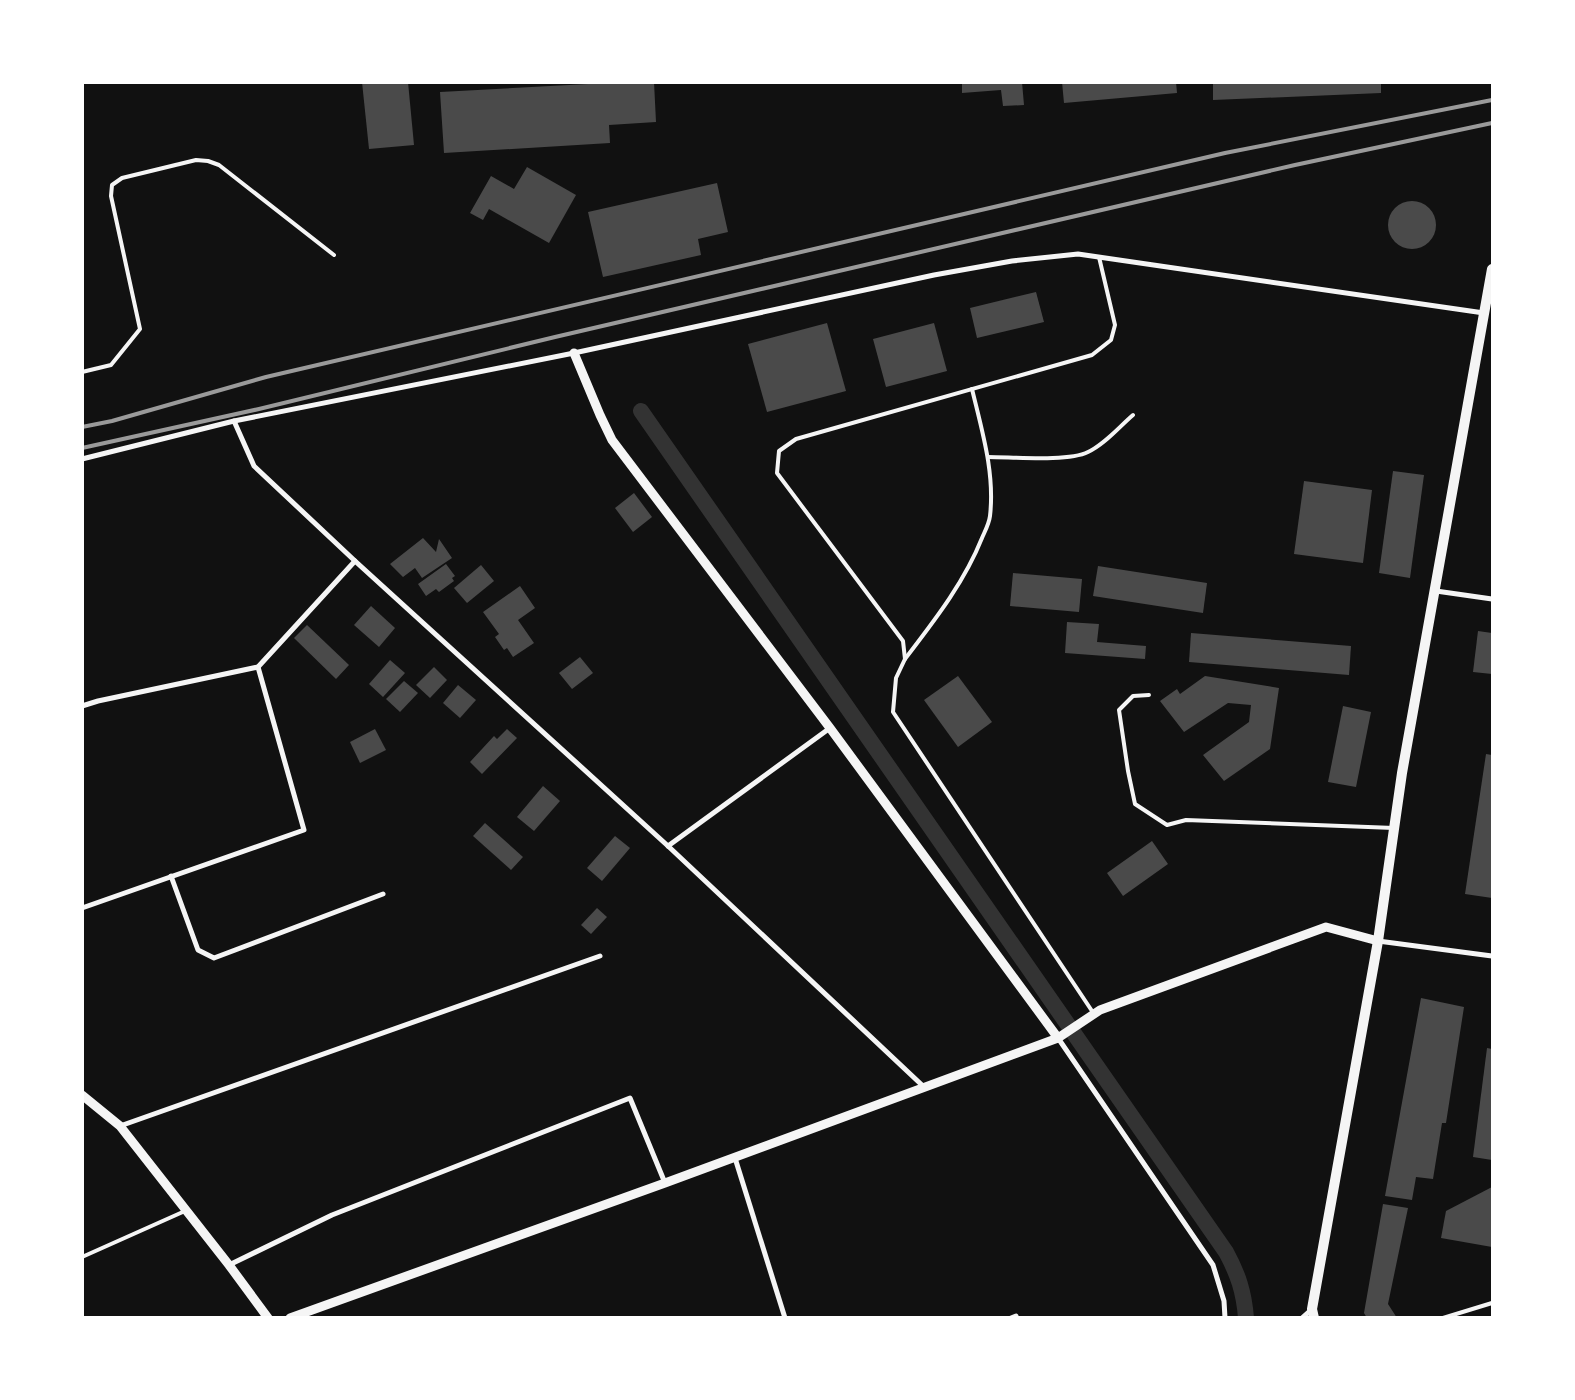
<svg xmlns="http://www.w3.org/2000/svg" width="1575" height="1400" font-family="'DM Sans',sans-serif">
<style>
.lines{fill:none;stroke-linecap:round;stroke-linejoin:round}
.canal{stroke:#333;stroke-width:16}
.building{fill:#4a4a4a}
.service{stroke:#f5f5f5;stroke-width:4}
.minor{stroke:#f5f5f5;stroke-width:5}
.tertiary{stroke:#f5f5f5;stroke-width:9}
.secondary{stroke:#f5f5f5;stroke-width:10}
.rail{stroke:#9a9a9a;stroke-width:4}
</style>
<rect width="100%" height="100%" fill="#111"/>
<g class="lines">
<!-- canal -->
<path class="canal" d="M641 411 1226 1252C1238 1274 1244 1292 1246 1318"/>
</g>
<!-- building -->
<g class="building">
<polygon points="362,82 408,82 414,145 369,149"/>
<polygon points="588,82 654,82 656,122 609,125 610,143 444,153 440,92 588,84"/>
<polygon points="962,82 1022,82 1024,105 1003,106 1001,90 962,93"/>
<polygon points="1062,82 1176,82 1177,93 1064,103"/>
<polygon points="1213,82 1381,82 1381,93 1213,100"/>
<polygon points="527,167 576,195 549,243 489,209 483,220 470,213 491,176 514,189"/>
<polygon points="717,183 728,232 698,239 701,255 603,277 588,212"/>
<circle cx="1412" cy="225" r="24"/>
<polygon points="1036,292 1044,322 977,338 970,308"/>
<polygon points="827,323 846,391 767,412 748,344"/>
<polygon points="934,323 947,371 886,387 873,339"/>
<polygon points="1393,471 1424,475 1410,578 1379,573"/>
<polygon points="1304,481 1372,490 1363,563 1294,554"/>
<polygon points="634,493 652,517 633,532 615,508"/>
<polygon points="423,538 436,552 439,539 452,558 422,578 415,568 403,577 390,564"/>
<polygon points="446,564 455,576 452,578 454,581 439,592 436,589 426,596 418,584"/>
<polygon points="481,565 494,581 467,603 454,588"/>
<polygon points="1098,566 1207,583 1203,613 1093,596"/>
<polygon points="1013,573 1082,579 1079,612 1010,606"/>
<polygon points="520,586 535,608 518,620 534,643 513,657 507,648 504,650 495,637 499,634 483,612"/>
<polygon points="371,606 395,628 379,647 354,625"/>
<polygon points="1067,622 1099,624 1097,642 1146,646 1145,659 1065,653"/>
<polygon points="307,625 349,665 336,679 294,638"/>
<polygon points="1478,631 1492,633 1492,674 1473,672"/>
<polygon points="1191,633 1351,646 1349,675 1189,662"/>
<polygon points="580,657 593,673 572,689 559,673"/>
<polygon points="390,660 405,673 383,697 369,684"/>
<polygon points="434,667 447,680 430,698 416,685"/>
<polygon points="958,676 992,722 958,747 924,700"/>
<polygon points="1205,676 1279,688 1270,749 1224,781 1203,755 1249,722 1251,705 1228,703 1184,732 1160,701 1177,689 1180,694"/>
<polygon points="404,681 418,693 400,712 386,699"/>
<polygon points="458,685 476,700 460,718 443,703"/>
<polygon points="1343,706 1371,712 1356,787 1328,782"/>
<polygon points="375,729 386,750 360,763 350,742"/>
<polygon points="507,729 517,738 482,774 470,762 494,736 497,739"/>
<polygon points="1486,754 1492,755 1492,898 1465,894"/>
<polygon points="543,786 560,801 534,831 517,817"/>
<polygon points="485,823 523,857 511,870 473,836"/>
<polygon points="615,836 630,848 602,881 587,868"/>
<polygon points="1152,841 1168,864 1123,896 1107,873"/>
<polygon points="597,908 607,917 591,934 581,925"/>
<polygon points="1421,998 1464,1007 1446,1123 1442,1123 1433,1179 1416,1177 1412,1200 1385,1196"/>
<polygon points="1487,1048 1492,1049 1492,1160 1473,1157"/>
<polygon points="1492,1187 1492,1247 1441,1238 1446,1211"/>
<polygon points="1383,1204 1408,1208 1388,1304 1397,1318 1367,1318 1364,1313"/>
</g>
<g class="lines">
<!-- service -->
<g class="service">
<polyline points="82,372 111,365 140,329 111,196 112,185 122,178 196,160 208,161 219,165 334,255"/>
<path d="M988 457C1013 457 1068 462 1088 452 1105 444 1119 427 1133 415"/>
<path d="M905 659C934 621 964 583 982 538 985 531 989 524 990 516 995 473 982 431 972 389"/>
<polyline points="1149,695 1133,696 1119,710 1128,771 1135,804 1167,825 1186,820 1394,828"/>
<polyline points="1094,1014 893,712 896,678 905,659 903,641 777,473 779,451 796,439 1092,355 1111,340 1115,325 1099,257"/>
<polyline points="82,1257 185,1211"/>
<polyline points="1443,1318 1492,1303"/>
</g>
<!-- minor -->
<g class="minor">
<polyline points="234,421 254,466 355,561 668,846 924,1087"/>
<polyline points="82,459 234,421 574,353 934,275 1012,261 1078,254 1484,313"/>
<polyline points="1436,591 1492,599"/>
<polyline points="82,706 98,701 258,667 355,561"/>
<polyline points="668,846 830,728"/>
<polyline points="171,876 198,950 214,958 383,894"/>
<polyline points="82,908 304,830 258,667"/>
<polyline points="1378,941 1492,956"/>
<polyline points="1058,1038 1213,1265 1224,1301 1225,1318"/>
<polyline points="120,1126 600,956"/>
<polyline points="735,1158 785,1318"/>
<polyline points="229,1265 332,1215 630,1098 665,1183"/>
<polyline points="1011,1318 1016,1316"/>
<polyline points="1302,1318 1311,1310"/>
</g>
<!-- tertiary -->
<g class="tertiary">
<polyline points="574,353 600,415 612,440 830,728 1058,1038"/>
<polyline points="82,1095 120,1126 229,1265 268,1318"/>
<polyline points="290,1318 665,1183 1058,1038 1100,1010 1326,927 1378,941"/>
</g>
<!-- secondary -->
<polyline class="secondary" points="1314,1318 1312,1309 1378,941 1402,773 1492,269"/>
<!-- rail -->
<g class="rail">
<polyline points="82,427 112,421 266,377 1225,153 1492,100"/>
<polyline points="82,448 259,409 555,337 1295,165 1492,123"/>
</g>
</g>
<!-- border -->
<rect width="1575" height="1400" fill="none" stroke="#ffffff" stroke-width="168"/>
</svg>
